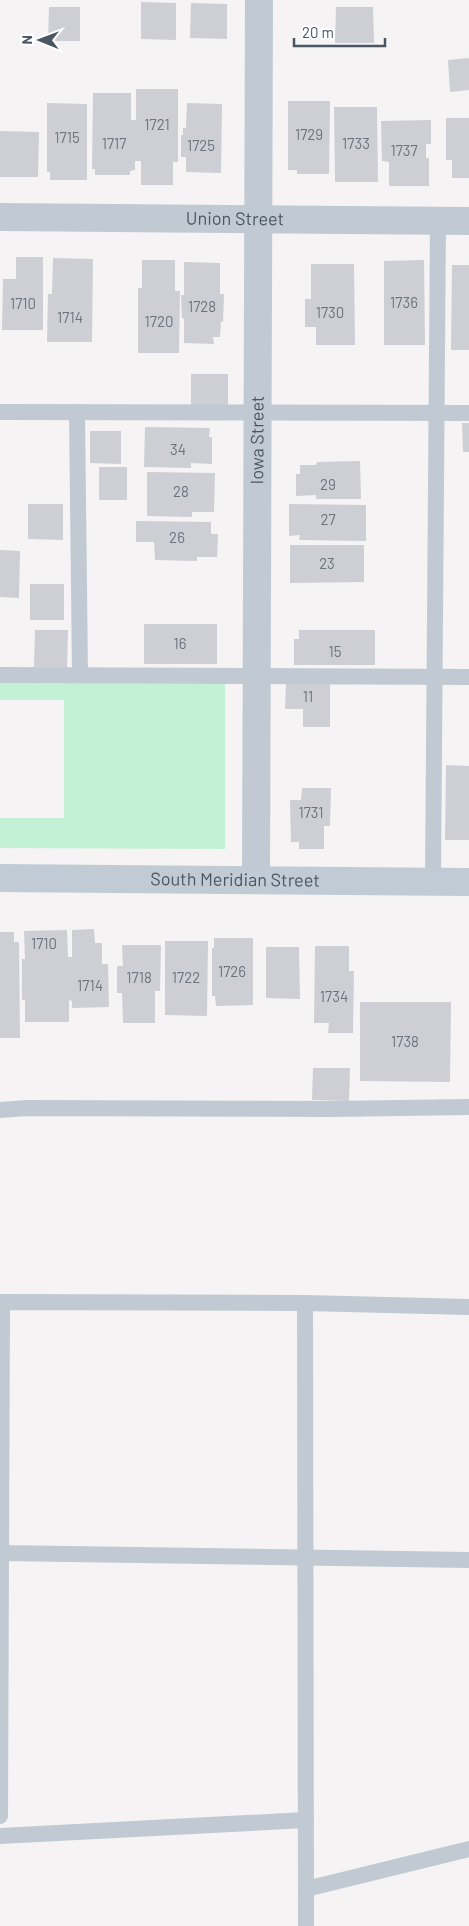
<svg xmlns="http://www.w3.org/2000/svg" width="469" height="1926" font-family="Barlow,sans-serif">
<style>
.green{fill:#c3f1d5}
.building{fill:#cdcfd5}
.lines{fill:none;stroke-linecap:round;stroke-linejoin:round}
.lane{stroke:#c1cad2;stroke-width:16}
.street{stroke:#c1cad2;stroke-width:28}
.secondary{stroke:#c1cbd6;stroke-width:28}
.labels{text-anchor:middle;stroke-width:5;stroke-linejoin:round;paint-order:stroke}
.number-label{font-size:15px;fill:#6b747e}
.street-label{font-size:18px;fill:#4a5661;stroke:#fff}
</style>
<rect width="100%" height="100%" fill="#f5f3f3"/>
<!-- green -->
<polygon class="green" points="0,681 225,682 225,849 0,848 0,818 64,818 64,700 0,700"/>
<!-- building -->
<g class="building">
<polygon points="141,2 176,3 176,40 141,39"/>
<polygon points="191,3 227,4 227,39 190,38"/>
<polygon points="49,7 80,7 80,41 48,41"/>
<polygon points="336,7 373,7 374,43 335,43"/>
<polygon points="469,58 469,90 450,92 448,60"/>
<polygon points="136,89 178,89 178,162 173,162 173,185 141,185 141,161 135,161 135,170 130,171 130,175 95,175 95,169 92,169 93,93 131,93 131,120 136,120"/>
<polygon points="288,101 330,101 329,174 297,174 297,170 288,170"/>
<polygon points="47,103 87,104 87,180 50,180 50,172 47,172"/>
<polygon points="187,103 222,104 221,173 186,172 186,157 181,157 181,135 183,135 183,128 186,128"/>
<polygon points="334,107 377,107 378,182 335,182"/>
<polygon points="446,118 469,118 469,178 452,178 452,160 446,160"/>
<polygon points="431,120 431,144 426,144 426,158 429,158 429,186 389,186 389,162 382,161 381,121"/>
<polygon points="0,131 39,132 38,177 0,177"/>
<polygon points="16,257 43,257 43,330 2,330 3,279 16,279"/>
<polygon points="53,258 93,259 92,342 47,342 48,294 52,294"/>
<polygon points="142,260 175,260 175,291 180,291 179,353 138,353 138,288 142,288"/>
<polygon points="424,260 425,345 384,345 384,261"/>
<polygon points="184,262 220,263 220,294 224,294 223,322 221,321 220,337 213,337 214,344 184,343 184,319 182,318 181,295 184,295"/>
<polygon points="311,264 354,264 355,345 316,345 316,327 305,327 305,299 311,299"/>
<polygon points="452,265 469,265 469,350 451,350"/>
<polygon points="191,374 228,374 228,407 191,406"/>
<polygon points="462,423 469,423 469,452 463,452"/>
<polygon points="145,427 210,428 209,437 212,437 212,464 191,463 191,468 144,467"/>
<polygon points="90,431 121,431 121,464 90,463"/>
<polygon points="360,461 361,499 316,499 316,495 296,496 296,474 300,474 300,465 316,465 317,462"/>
<rect x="99" y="467" width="28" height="33"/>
<polygon points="147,472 215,473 214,512 192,512 192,517 147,516"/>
<polygon points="28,504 63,504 63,540 28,539"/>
<polygon points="289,504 366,505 366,541 299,540 300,535 289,536"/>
<polygon points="136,521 211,522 211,534 218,534 217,557 197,557 197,561 155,560 154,542 136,542"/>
<polygon points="290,545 364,545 364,582 290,583"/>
<polygon points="0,550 20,551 19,598 0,597"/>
<rect x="30" y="584" width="34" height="36"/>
<rect x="144" y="624" width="73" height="40"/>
<polygon points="35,630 68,630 67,668 34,667"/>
<polygon points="299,630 375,630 375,665 294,665 294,639 299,639"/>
<polygon points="286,684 330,684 330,727 303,727 303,709 285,709"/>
<polygon points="446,765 469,766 469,840 445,840"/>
<polygon points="302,788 331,788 330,826 324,826 324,849 299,849 299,842 291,842 290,800 301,800"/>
<polygon points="94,929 95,943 102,943 102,964 108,964 109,1007 72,1008 72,1001 69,1000 69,1022 25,1022 25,1000 22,1000 22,959 25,959 24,931 67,930 68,957 72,957 72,930"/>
<polygon points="0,932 14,932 14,942 19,942 20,1038 0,1038"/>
<polygon points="214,938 253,938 253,1005 216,1006 215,996 212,996 212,948 214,948"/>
<polygon points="165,941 208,941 207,1016 165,1015"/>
<polygon points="122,945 161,945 160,991 155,991 155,1023 123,1023 122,993 117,993 117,966 123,966"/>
<polygon points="315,946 349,946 349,971 354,971 353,1033 328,1033 329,1023 314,1023"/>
<polygon points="266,947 299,947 300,999 266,998"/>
<polygon points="360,1002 451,1002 450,1082 360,1081"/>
<polygon points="313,1068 350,1068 349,1101 312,1100"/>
</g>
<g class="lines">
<!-- lane -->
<g class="lane">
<polyline points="0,412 469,413"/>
<polyline points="77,412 80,675"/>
<polyline points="0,675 469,677"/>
<polyline points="433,881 438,220"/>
<polyline points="0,1110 27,1108 331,1109 469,1107"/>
<polyline points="305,1303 469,1307"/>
<polyline points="1,1553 469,1560"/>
<polyline points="0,1816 2,1302 305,1303 306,1926"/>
<polyline points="0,1836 306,1820"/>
<polyline points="306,1889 469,1849"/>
</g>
<!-- street -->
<g class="street">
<path id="s1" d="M0 217 469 221"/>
<path id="s2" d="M256 880 259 0"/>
</g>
<!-- secondary -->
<path class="secondary" id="s3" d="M0 878 469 882"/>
</g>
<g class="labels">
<!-- number labels -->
<g class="number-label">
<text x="157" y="130">1721</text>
<text x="309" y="140">1729</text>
<text x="67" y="143">1715</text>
<text x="114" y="149">1717</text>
<text x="356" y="149">1733</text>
<text x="201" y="151">1725</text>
<text x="404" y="156">1737</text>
<text x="404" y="308">1736</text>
<text x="23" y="309">1710</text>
<text x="202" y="312">1728</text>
<text x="330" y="318">1730</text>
<text x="70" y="323">1714</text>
<text x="159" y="327">1720</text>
<text x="178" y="455">34</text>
<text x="328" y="490">29</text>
<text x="181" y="497">28</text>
<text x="328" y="525">27</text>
<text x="177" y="543">26</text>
<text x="327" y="569">23</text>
<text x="180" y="649">16</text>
<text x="335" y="657">15</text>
<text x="308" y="702">11</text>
<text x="311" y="818">1731</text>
<text x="44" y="949">1710</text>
<text x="232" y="977">1726</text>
<text x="139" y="983">1718</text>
<text x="186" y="983">1722</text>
<text x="90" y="991">1714</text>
<text x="334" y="1002">1734</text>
<text x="405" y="1047">1738</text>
</g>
<!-- street labels -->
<g class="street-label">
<text dy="6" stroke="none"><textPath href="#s1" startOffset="235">Union Street</textPath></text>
<text dy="6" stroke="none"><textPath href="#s2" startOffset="440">Iowa Street</textPath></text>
<text dy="6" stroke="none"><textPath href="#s3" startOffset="235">South Meridian Street</textPath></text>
</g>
</g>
<!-- north arrow -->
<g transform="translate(40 40) rotate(271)" stroke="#ffffff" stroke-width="4" paint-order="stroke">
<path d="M0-4L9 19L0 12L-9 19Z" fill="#4a5661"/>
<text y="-8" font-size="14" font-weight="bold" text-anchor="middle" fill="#4a5661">N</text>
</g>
<!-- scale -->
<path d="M294 38v8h91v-8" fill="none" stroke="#4a5661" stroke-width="2.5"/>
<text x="302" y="38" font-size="15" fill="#4a5661" stroke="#ffffff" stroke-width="4" paint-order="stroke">20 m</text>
</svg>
